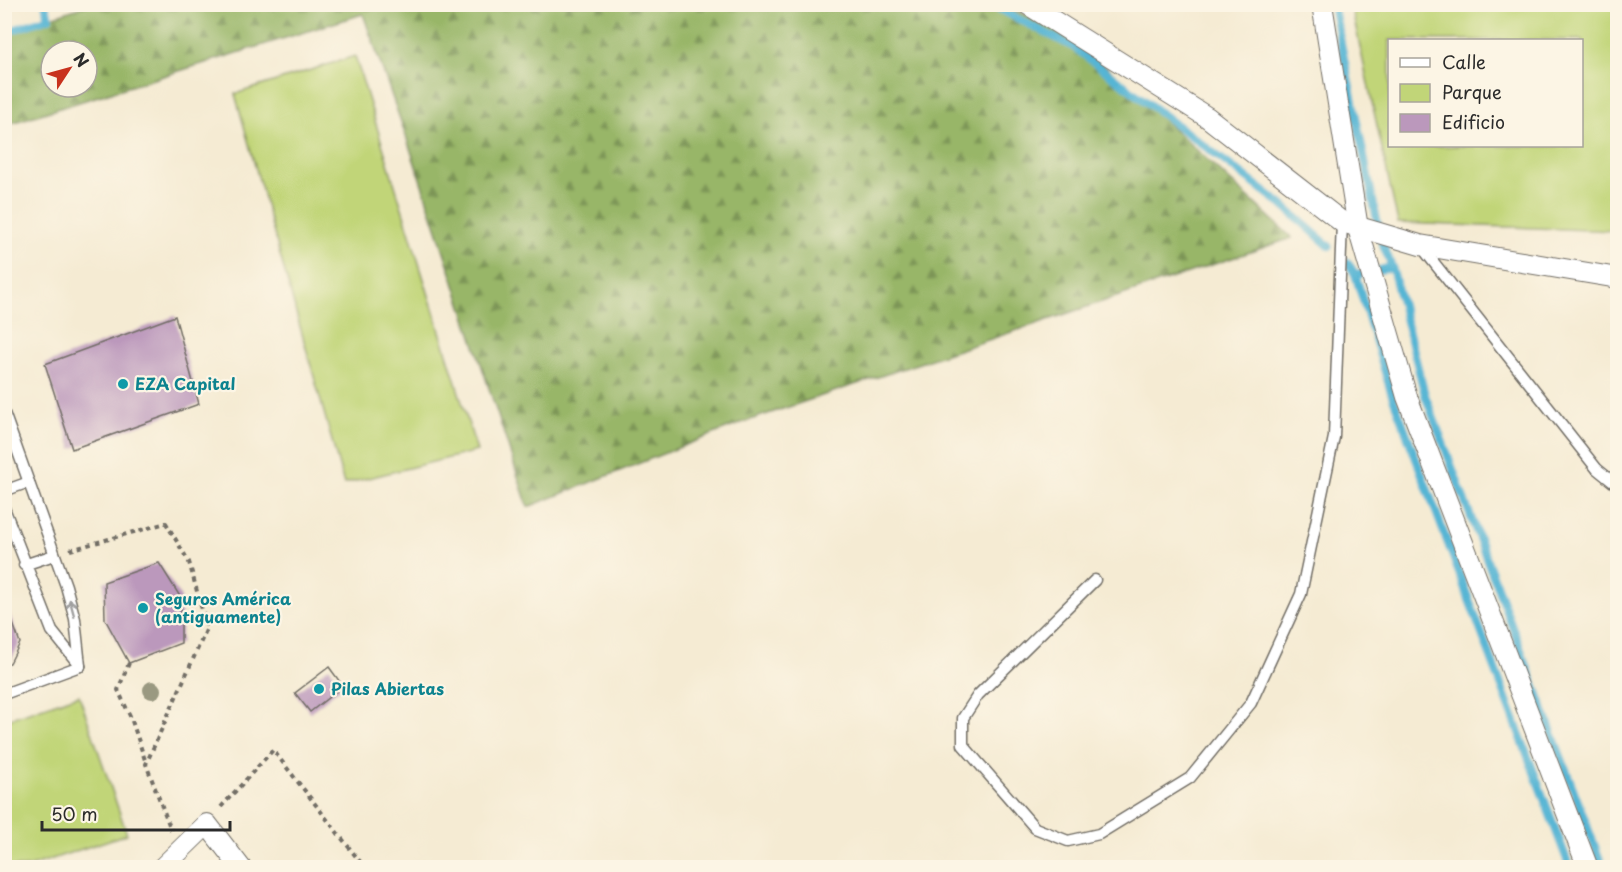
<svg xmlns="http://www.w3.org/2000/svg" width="1622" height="872" font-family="'Playpen Sans',sans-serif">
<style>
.forest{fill:url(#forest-firs);stroke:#62704a;stroke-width:1.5;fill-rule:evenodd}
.park{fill:#c1d578;stroke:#768052;stroke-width:1.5;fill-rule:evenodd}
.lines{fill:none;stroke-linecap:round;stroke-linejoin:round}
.stream{stroke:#56b5d4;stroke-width:8}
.building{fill:#bb98bc}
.service-casing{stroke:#726e66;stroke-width:13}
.minor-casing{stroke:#726e66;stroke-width:22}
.path{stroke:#726e66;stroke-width:4;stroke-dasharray:4.5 4.5;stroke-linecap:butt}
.service{stroke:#fff;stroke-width:10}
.minor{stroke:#fff;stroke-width:20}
.tree{fill:#9a9981}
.oneway{stroke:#a0a0a0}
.culture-dot{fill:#0f9aa8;stroke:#fcf5e5;stroke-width:2}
.labels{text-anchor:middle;stroke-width:4.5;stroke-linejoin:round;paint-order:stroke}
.culture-label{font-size:16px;font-weight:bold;fill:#0d838f;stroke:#fcf5e5;text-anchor:start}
</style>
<defs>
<pattern id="forest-firs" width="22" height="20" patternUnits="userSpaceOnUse" patternTransform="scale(1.5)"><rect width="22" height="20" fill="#98b668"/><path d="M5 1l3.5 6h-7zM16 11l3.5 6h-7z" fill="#7c9456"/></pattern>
</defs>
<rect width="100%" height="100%" fill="#fcf5e5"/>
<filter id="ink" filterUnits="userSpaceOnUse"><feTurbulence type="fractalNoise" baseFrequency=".0167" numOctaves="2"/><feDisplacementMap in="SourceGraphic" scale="12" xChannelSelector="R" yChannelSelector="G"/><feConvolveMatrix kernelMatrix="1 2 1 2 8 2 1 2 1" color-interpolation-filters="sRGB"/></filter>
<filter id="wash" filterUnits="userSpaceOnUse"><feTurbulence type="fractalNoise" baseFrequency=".008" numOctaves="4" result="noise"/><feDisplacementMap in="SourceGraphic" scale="24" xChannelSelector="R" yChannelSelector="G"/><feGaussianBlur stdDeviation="1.35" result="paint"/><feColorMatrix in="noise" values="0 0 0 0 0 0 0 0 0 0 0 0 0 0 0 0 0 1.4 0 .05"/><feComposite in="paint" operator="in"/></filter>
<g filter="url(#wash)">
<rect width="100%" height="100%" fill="#f5ebd3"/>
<!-- forest -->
<path class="forest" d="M90 4 1002 5 1070 33 1292 238 744 422 528 507 407 139 363 14 5 125 4 33ZM51 51H87V87H51Z"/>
<!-- park -->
<g class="park">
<path d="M1351 5H1617V231L1398 223ZM1390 40H1582V146H1390Z"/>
<polygon points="355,56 477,451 344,484 235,94"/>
<polygon points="79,695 127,834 28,867 5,867 5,720"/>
</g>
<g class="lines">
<!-- stream -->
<g class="stream">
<polyline points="989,4 1075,48 1281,204 1329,246"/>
<polyline points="1333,4 1378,225"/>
<polyline points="4,33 49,18 45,4"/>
<polyline points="1382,242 1392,267 1425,395 1603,868"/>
<polyline points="1348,263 1355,274 1360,274"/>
<polyline points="1380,270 1392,267"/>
<polyline points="1355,274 1392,395 1570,868"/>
</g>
</g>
<g id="blocks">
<!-- building -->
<g class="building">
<polygon points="175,316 199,404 72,449 45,364"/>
<polygon points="159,563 181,598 181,643 129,663 105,619 104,582"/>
<polygon points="5,601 20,643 10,663 4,665"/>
<polygon points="329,667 343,686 310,712 295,693"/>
</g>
</g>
</g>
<g filter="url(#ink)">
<use href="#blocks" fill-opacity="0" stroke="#726e66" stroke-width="1.5"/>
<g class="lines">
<!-- service casing -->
<g class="service-casing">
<g id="service">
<polyline points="1420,245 1597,469 1618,486"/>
<polyline points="4,413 66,586 75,619 80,666"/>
<polyline points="4,491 29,482"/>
<polyline points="4,508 52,631 80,666"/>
<polyline points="24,565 54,555"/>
<polyline points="1095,580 978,695 963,718 963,745 1035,828 1068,841 1099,834 1190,778 1251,703 1301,594 1334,437 1342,222"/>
<polyline points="4,694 80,666"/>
</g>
</g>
<!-- minor casing -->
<g class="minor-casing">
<g id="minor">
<polyline points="1027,4 1207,117 1342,222 1420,245 1618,278"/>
<polyline points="1322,4 1358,228 1407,397 1588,868"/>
<polyline points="162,868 207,824 241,868"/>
</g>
</g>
<!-- path -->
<g class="path">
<polyline points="70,550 166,523 189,562 207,628 146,764 171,830"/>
<polyline points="129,663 118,690 131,718 146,763"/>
<polyline points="221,807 273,750 365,868"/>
</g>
<!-- service -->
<use href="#service" class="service"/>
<!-- minor -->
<use href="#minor" class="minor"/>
</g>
<!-- trees -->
<circle class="tree" cx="152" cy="690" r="9"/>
<!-- one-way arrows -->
<defs><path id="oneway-shaft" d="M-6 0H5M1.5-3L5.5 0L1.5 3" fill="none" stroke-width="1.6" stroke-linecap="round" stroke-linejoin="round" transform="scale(1.5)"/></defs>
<use class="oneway" href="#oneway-shaft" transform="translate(72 608) rotate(-105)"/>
</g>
<!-- markers -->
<g class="culture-dot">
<circle cx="123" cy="384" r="6"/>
<circle cx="143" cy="608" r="6"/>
<circle cx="319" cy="689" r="6"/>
</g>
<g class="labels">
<!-- culture labels -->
<g class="culture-label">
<text x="135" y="390">EZA Capital</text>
<text x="155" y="605">Seguros América<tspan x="155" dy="18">(antiguamente)</tspan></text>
<text x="331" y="695">Pilas Abiertas</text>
</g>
</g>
<!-- margin -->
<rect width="1622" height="872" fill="none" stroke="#fcf5e5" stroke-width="24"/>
<!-- legend -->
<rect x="1388" y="39" width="195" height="108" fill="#fcf5e5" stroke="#a8a49b" stroke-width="1.5"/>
<rect x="1400" y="58" width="30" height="9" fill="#ffffff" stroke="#a8a49b" stroke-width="1.5"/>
<text x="1442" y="69" font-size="18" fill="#2b2b2b">Calle</text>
<rect x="1400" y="84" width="30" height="18" fill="#c1d578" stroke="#a8a49b" stroke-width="1.5"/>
<text x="1442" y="99" font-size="18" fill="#2b2b2b">Parque</text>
<rect x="1400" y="114" width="30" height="18" fill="#bb98bc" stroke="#a8a49b" stroke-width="1.5"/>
<text x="1442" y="129" font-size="18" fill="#2b2b2b">Edificio</text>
<!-- north arrow -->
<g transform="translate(69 69) rotate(54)"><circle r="28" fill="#fcf5e5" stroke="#a8a49b" stroke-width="1.5"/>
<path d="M0-4.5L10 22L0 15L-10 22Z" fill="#c8321e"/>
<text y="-9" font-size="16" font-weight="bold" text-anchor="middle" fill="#2b2b2b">N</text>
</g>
<!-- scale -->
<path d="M42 821v9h188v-9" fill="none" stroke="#2b2b2b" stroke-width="3"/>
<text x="51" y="821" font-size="18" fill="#2b2b2b" stroke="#fcf5e5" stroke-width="4.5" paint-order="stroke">50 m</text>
</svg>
